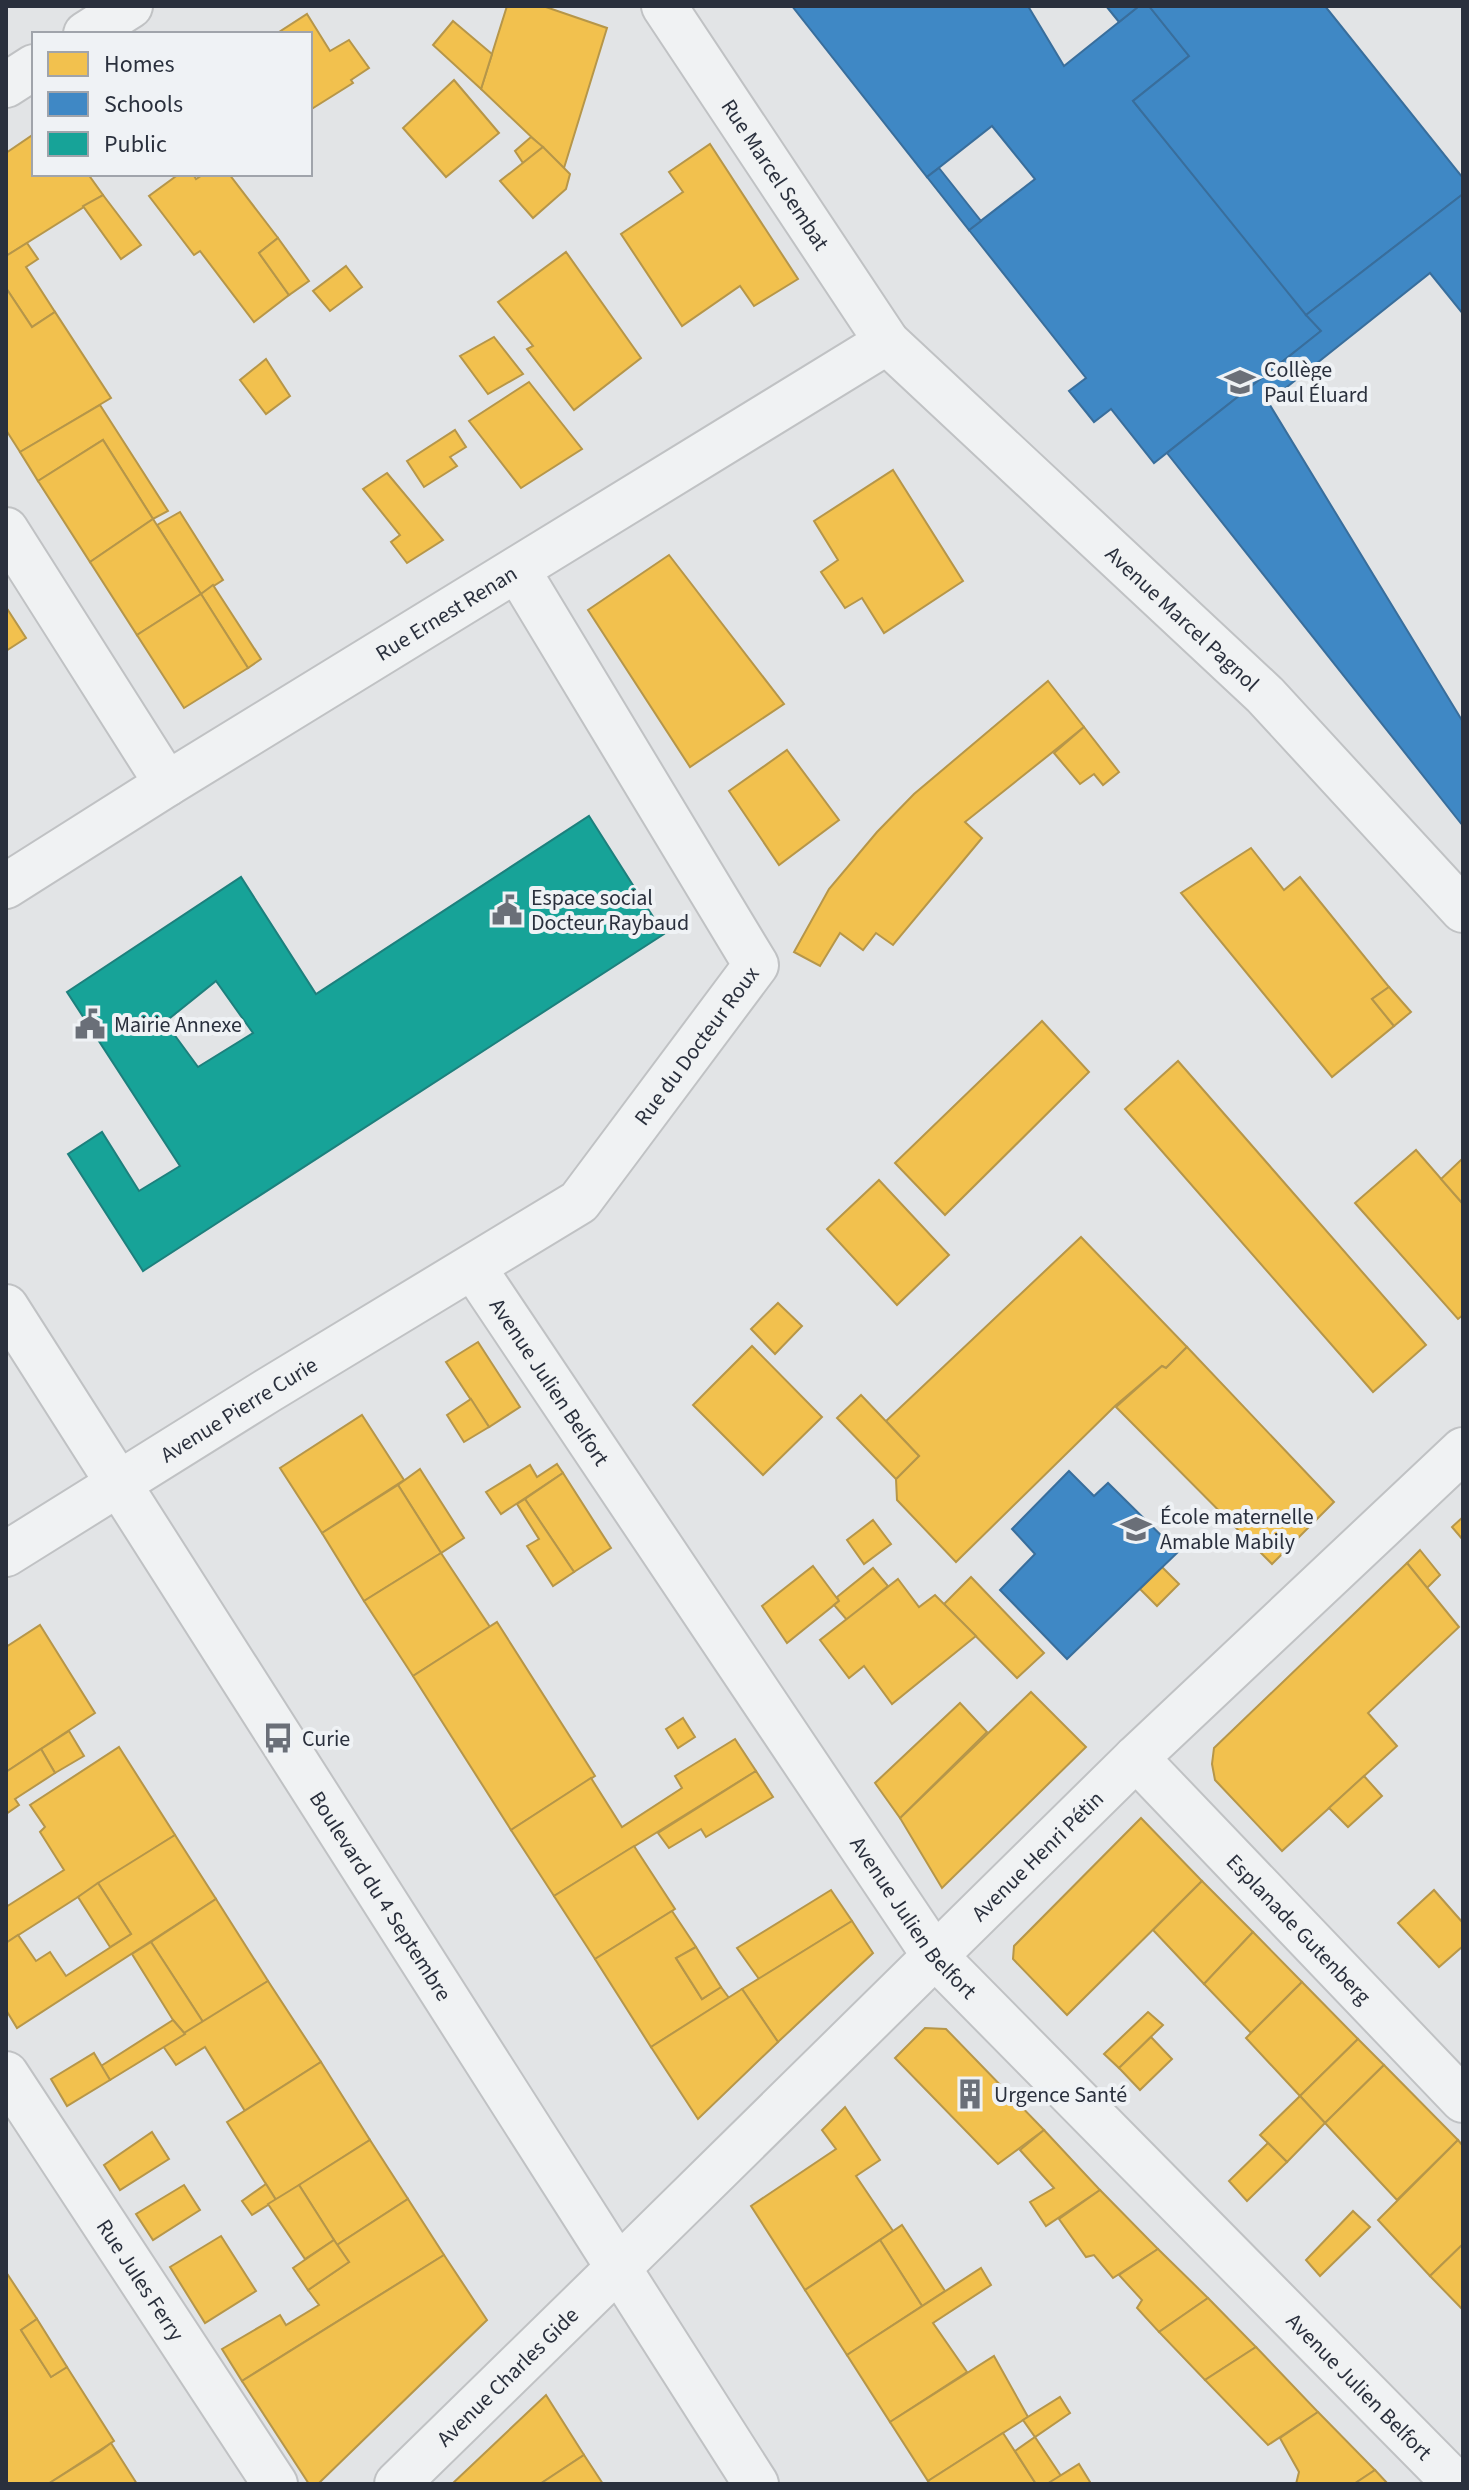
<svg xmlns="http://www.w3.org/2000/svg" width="1469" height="2490" font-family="'Source Sans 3',sans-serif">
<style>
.homes{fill:#f2c14e;stroke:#b69649;stroke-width:2}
.schools{fill:#3f88c5;stroke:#396e9c;stroke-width:2}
.public{fill:#17a398;stroke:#1d807d;stroke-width:2;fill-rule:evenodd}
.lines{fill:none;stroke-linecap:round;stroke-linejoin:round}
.minor-casing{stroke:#c0c2c4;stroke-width:48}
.tertiary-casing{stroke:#c0c2c4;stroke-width:48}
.minor{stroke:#f0f2f3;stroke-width:44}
.tertiary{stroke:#f0f2f3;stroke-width:44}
.labels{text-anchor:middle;stroke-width:8;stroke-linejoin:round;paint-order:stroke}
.street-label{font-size:22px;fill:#2a303d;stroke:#eff2f5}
.poi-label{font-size:22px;fill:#2a303d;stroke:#eff2f5;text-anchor:start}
</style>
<rect width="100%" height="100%" fill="#e2e4e6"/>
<!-- homes -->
<g class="homes">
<polygon points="507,6 543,6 607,28 564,168 481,89"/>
<polygon points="307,14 330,51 349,40 369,68 351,80 353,83 310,110 310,34 276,34"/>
<polygon points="453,21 492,54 481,89 433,45"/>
<polygon points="454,80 499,133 446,177 403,128"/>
<polygon points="34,134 34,174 88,174 103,195 6,256 6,153"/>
<polygon points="531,137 543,147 523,163 515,151"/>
<polygon points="710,144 798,279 754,306 740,286 682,326 621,234 683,192 669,172"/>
<polygon points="543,147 570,174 566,189 533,218 500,181"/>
<polygon points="179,174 193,174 196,179 204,174 229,174 278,238 259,253 289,295 254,322 200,251 194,255 149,196"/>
<polygon points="103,195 141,245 121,259 83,206"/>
<polygon points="278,238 309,281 289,295 259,253"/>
<polygon points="27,243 38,259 26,267 55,312 32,327 6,288 6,256"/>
<polygon points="566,252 641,358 574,410 527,349 533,346 498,302"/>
<polygon points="346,266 362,287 330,311 313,291"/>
<polygon points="6,288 32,327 55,312 111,398 20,452 6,430"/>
<polygon points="494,337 523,374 488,394 460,356"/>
<polygon points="266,359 290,396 266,414 240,380"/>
<polygon points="529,382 582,449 521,488 469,421"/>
<polygon points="100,405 168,511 153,519 103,440 38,481 20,452"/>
<polygon points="455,430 466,447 450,457 457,466 424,487 407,461"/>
<polygon points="103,440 153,519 90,562 38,481"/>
<polygon points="893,470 963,581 884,633 862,598 845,608 821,572 838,560 814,521"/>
<polygon points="387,473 443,540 407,563 391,542 400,535 363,489"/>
<polygon points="180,512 223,580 201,594 157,525"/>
<polygon points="153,519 201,594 137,635 90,562"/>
<polygon points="669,555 784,704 690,767 588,610"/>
<polygon points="213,585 261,659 248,668 201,594"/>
<polygon points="201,594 248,668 184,708 137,635"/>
<polygon points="6,607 26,638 6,651"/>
<polygon points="1048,681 1084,727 965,822 982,838 893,945 876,933 863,950 840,933 820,966 794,952 829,889 877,832 914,794"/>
<polygon points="1084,727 1119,772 1103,785 1094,774 1080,784 1054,753"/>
<polygon points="787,750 839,820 779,865 729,791"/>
<polygon points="1251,848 1284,890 1300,877 1389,987 1372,999 1394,1026 1332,1077 1181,893"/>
<polygon points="1389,987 1411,1012 1394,1026 1372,999"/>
<polygon points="1042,1021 1089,1072 945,1215 895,1163"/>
<polygon points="1178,1061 1426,1345 1373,1392 1125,1109"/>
<polygon points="1416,1150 1463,1204 1463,1315 1458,1319 1355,1203"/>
<polygon points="1463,1158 1463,1204 1441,1179"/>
<polygon points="879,1180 949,1255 897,1305 827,1229"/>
<polygon points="1081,1237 1187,1347 1166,1368 1162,1366 1115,1406 956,1562 897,1500 896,1479 919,1456 886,1421"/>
<polygon points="778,1303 802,1326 775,1354 751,1329"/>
<polygon points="478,1342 520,1407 489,1427 446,1362"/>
<polygon points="752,1346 822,1417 763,1475 693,1405"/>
<polygon points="1187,1347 1334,1502 1272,1564 1116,1407 1162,1366 1166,1368"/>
<polygon points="861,1395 919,1456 896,1479 837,1418"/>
<polygon points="471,1399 489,1427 464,1442 447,1415"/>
<polygon points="362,1415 404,1480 322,1533 280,1468"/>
<polygon points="557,1464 563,1473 501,1514 486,1492 530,1465 537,1477"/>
<polygon points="420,1469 464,1538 441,1553 398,1485"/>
<polygon points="563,1473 611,1548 574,1572 525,1499"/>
<polygon points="398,1485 441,1553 364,1601 322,1533"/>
<polygon points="525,1499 574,1572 553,1586 527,1546 539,1539 517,1504"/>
<polygon points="1463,1517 1463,1540 1452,1527"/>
<polygon points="873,1520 891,1544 864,1564 847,1540"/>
<polygon points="1420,1550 1440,1575 1427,1588 1407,1563"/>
<polygon points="441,1553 490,1627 413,1676 364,1601"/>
<polygon points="1407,1563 1459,1627 1368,1713 1397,1746 1282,1851 1215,1780 1212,1764 1214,1748"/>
<polygon points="813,1566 839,1601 787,1643 762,1606"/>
<polygon points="1162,1567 1179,1584 1157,1606 1140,1589"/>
<polygon points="873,1568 888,1586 847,1620 834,1605 839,1601 837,1597"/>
<polygon points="971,1577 1044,1653 1017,1678 944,1604"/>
<polygon points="898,1579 919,1607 935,1595 976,1636 892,1704 864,1666 849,1678 820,1640"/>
<polygon points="497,1622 595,1776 511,1830 413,1676"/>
<polygon points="40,1625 95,1713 6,1772 6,1647"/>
<polygon points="1031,1692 1086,1747 942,1888 900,1818"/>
<polygon points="960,1703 987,1732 900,1818 875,1783"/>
<polygon points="683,1718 695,1737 678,1748 666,1729"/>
<polygon points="69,1731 84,1756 55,1773 41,1749"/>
<polygon points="735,1739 756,1771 554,1896 511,1830 591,1778 622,1827 682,1788 675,1776"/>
<polygon points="119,1747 175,1835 6,1943 6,1907 64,1870 40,1832 45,1827 30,1805"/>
<polygon points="41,1749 55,1773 15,1799 19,1805 6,1814 6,1772"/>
<polygon points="756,1771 773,1797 706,1837 701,1829 669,1848 658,1833"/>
<polygon points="1364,1776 1382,1796 1348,1827 1329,1808"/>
<polygon points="1141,1818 1202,1881 1067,2015 1013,1959 1014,1946"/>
<polygon points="175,1835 216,1899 17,2028 6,2010 6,1943 18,1935 36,1961 50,1952 66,1976 131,1934 98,1883"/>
<polygon points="634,1846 675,1909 595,1959 554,1896"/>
<polygon points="1202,1881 1253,1932 1204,1984 1153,1930"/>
<polygon points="98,1883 131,1934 110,1947 78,1897"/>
<polygon points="831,1890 852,1921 759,1979 737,1948"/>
<polygon points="1434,1890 1463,1923 1463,1946 1439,1967 1398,1923"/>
<polygon points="216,1899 268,1981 203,2022 151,1942"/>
<polygon points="672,1911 696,1947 676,1958 702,1999 721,1987 729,1998 651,2047 595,1959"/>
<polygon points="852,1921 873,1953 778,2042 742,1989"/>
<polygon points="1253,1932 1302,1982 1251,2033 1204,1984"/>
<polygon points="151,1942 203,2022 185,2034 173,2020 132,1954"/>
<polygon points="696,1947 721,1987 702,1999 676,1958"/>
<polygon points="268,1981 321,2062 245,2111 205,2047 176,2065 163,2046"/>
<polygon points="1302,1982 1358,2039 1300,2096 1246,2038"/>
<polygon points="742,1989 778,2042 698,2119 651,2047"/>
<polygon points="1148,2012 1163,2025 1119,2068 1104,2054"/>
<polygon points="173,2020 185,2034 110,2080 101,2066"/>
<polygon points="925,2028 946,2029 1044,2130 998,2164 895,2058"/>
<polygon points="1151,2037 1172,2059 1140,2090 1119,2068"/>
<polygon points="1358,2039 1384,2065 1325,2123 1300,2096"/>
<polygon points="94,2053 110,2080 67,2106 51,2079"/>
<polygon points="321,2062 370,2140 276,2200 227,2122"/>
<polygon points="1384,2065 1458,2140 1397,2200 1325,2123"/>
<polygon points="1300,2096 1325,2123 1287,2162 1260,2135"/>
<polygon points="845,2107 880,2160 856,2176 893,2231 805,2290 751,2206 836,2149 822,2130"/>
<polygon points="1044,2130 1100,2190 1046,2226 1030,2202 1054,2188 1020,2150"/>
<polygon points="152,2132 169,2159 120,2190 104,2165"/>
<polygon points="370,2140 408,2199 337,2245 299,2185"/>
<polygon points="1458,2140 1463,2146 1463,2244 1430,2276 1378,2220"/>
<polygon points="1268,2143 1287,2162 1247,2201 1229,2181"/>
<polygon points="266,2184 276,2200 252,2215 242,2201"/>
<polygon points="184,2185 200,2210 153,2240 136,2214"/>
<polygon points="299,2185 334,2240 305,2259 268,2204"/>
<polygon points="1100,2190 1158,2249 1113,2278 1094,2255 1086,2257 1059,2219"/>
<polygon points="408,2199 444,2255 242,2381 222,2349 280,2315 286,2325 319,2305 308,2290 349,2262 337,2245"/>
<polygon points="1353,2211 1370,2227 1320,2276 1306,2260"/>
<polygon points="902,2225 945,2291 922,2306 880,2240"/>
<polygon points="221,2236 256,2291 205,2323 170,2267"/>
<polygon points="334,2240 349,2262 308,2290 293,2268"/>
<polygon points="880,2240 922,2306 847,2355 805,2290"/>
<polygon points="1463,2244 1463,2310 1430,2276"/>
<polygon points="1158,2249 1208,2298 1159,2332 1137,2308 1142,2300 1119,2275"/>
<polygon points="444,2255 487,2320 318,2484 309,2484 242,2381"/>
<polygon points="981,2268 991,2285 933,2323 967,2372 890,2422 847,2355"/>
<polygon points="6,2272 37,2319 21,2330 51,2377 67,2367 114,2441 48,2484 6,2484"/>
<polygon points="1208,2298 1256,2347 1205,2380 1159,2332"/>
<polygon points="37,2319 67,2367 51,2377 21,2330"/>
<polygon points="1256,2347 1318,2412 1268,2445 1205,2380"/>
<polygon points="994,2356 1028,2417 928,2481 890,2422"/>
<polygon points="546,2395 584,2455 540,2484 452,2484"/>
<polygon points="1060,2397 1070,2413 1035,2437 1023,2420"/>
<polygon points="1318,2412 1375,2470 1354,2484 1296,2484 1299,2472 1280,2438"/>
<polygon points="1003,2433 1036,2484 930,2484 928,2481"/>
<polygon points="1035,2437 1061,2476 1047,2484 1036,2484 1015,2451"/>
<polygon points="111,2443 137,2484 48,2484 99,2452"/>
<polygon points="584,2455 603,2484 540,2484"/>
<polygon points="1079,2464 1090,2482 1087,2484 1047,2484"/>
<polygon points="1375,2470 1388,2484 1354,2484"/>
</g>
<!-- schools -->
<g class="schools">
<polygon points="792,6 1028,6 1064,66 1139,6 1149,6 1189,56 1133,101 1321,331 1154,463 1111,409 1094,422 1069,391 1086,378 969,230 1035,179 992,126 927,177"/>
<polygon points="1106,6 1139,6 1119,22"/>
<polygon points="1149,6 1325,6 1463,178 1463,194 1306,315 1133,101 1189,56"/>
<polygon points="939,168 981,221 969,230 927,177"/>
<polygon points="1463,194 1463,314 1430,273 1268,402 1463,722 1463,826 1167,453 1321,331 1306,315"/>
<polygon points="1069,1471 1094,1496 1108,1483 1178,1552 1067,1659 1000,1590 1035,1554 1012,1529"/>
</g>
<!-- public -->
<path class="public" d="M589 816 664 934 143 1271 68 1154 102 1132 139 1191 180 1166 67 992 241 877 316 994ZM216 981 253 1033 198 1067 165 1022Z"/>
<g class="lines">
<!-- minor casing -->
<g class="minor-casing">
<g id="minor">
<path id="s1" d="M664 6 887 342 1265 695 1463 910"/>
<polyline points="86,34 130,6"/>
<polyline points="6,85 34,67"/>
<polyline points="6,530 167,784"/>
<path id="s2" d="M6 886 167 784 887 342"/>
<path id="s3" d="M473 1267 934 1955 1456 2484"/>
<path id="s4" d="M6 1554 267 1391 579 1202 756 965 518 571"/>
<path id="s5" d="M1136 1758 1463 2100"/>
<path id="s6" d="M6 2074 275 2484"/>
<path id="s7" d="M618 2268 1136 1758 1463 1450"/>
</g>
</g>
<!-- tertiary casing -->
<g class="tertiary-casing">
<g id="tertiary">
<path id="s8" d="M6 1307 756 2484"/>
<path id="s9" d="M397 2484 618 2268"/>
</g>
</g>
<!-- minor -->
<use href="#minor" class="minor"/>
<!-- tertiary -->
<use href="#tertiary" class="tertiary"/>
</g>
<!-- icons -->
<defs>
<g id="school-bare" transform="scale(2.4)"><path d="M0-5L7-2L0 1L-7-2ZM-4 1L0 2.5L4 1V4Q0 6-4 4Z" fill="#6a6f78" stroke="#eff2f5" stroke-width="2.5" paint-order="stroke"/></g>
<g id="civic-bare" transform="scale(2.4)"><path d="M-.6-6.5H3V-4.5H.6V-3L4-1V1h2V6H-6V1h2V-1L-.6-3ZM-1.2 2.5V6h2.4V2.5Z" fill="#6a6f78" stroke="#eff2f5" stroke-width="2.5" paint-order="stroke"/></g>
<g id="bus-bare" transform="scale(2.4)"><path d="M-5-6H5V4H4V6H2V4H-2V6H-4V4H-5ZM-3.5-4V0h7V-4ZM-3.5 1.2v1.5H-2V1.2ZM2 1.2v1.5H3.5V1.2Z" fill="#6a6f78" stroke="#eff2f5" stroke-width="2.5" paint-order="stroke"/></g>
<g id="building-bare" transform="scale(2.4)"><path d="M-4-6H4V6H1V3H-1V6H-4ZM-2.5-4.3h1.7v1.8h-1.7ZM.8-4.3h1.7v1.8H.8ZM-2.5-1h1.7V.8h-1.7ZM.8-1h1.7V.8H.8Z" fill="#6a6f78" stroke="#eff2f5" stroke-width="2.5" paint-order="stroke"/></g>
</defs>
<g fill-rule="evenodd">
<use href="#school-bare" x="1240" y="382"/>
<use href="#civic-bare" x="507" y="910"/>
<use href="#civic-bare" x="90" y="1024"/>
<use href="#school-bare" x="1136" y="1529"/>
<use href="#bus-bare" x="278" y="1738"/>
<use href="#building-bare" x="970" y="2094"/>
</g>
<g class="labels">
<!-- street labels -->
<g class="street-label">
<text dy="8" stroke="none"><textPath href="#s1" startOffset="202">Rue Marcel Sembat</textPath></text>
<text dy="8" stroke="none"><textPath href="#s2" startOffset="518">Rue Ernest Renan</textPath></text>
<text dy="8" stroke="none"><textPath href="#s1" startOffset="808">Avenue Marcel Pagnol</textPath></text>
<text dy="8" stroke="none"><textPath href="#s4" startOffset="868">Rue du Docteur Roux</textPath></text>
<text dy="8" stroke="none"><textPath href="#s3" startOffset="138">Avenue Julien Belfort</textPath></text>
<text dy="8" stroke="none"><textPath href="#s4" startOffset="274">Avenue Pierre Curie</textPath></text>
<text dy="8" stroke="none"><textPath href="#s7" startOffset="588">Avenue Henri Pétin</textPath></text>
<text dy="8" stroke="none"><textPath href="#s8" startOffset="698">Boulevard du 4 Septembre</textPath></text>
<text dy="8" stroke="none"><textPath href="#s3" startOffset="786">Avenue Julien Belfort</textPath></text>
<text dy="8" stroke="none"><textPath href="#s5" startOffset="236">Esplanade Gutenberg</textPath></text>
<text dy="8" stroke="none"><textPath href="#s6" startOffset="246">Rue Jules Ferry</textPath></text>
<text dy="8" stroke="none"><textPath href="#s9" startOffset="154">Avenue Charles Gide</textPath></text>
<text dy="8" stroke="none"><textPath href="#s3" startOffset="1434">Avenue Julien Belfort</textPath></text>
</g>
<!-- poi labels -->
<g class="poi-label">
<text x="1264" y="377">Collège<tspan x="1264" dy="25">Paul Éluard</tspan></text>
<text x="531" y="905">Espace social<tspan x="531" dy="25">Docteur Raybaud</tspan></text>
<text x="114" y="1032">Mairie Annexe</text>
<text x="1160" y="1524">École maternelle<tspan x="1160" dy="25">Amable Mabily</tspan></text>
<text x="302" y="1746">Curie</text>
<text x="994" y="2102">Urgence Santé</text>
</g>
</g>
<!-- border -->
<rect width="1469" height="2490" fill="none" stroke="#2a303d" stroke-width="16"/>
<!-- legend -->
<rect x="32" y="32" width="280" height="144" fill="#eff2f5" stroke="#a0a4ab" stroke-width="2"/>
<rect x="48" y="52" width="40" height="24" fill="#f2c14e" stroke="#a0a4ab" stroke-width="2"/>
<text x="104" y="72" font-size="24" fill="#2a303d">Homes</text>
<rect x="48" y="92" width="40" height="24" fill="#3f88c5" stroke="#a0a4ab" stroke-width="2"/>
<text x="104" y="112" font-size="24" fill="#2a303d">Schools</text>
<rect x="48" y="132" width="40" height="24" fill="#17a398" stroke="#a0a4ab" stroke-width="2"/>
<text x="104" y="152" font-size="24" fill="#2a303d">Public</text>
</svg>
